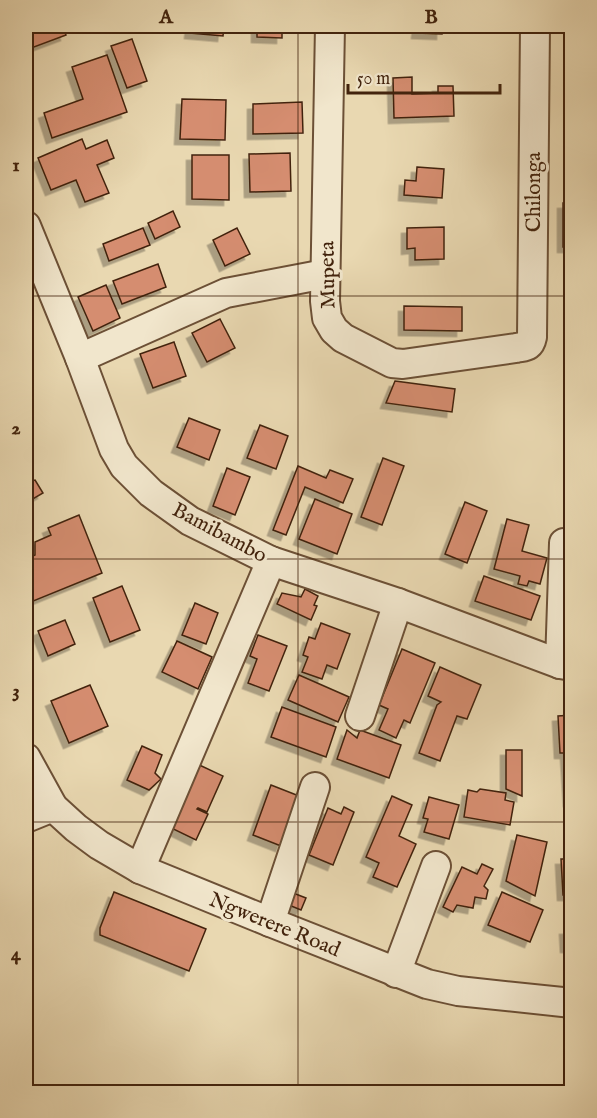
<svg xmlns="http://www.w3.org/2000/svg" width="597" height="1118" font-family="'IM FELL English',serif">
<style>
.building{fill:#d58d6f;stroke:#42230d;stroke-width:1.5;filter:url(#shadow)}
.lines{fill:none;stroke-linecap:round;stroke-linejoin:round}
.minor-casing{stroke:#6c5036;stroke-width:32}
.minor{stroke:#f1e6cc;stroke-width:28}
.grid{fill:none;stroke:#42230d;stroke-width:1.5;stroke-opacity:0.55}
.labels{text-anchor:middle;stroke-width:6;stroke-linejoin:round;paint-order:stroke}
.street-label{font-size:21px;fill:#42230d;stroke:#f1e6cc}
.neatline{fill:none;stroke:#42230d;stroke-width:2}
.grid-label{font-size:20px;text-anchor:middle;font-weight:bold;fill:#42230d}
</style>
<defs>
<filter id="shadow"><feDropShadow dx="-5.5" dy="5.5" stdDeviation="0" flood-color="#0004"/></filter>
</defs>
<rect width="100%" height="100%" fill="#e9d8b1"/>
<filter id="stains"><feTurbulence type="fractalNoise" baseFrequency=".00333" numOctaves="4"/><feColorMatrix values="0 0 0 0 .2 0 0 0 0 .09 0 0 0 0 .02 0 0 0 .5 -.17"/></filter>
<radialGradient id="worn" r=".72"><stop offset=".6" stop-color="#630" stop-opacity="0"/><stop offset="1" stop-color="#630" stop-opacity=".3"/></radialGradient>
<!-- building -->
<g class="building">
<polygon points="26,26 63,26 66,35 26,50"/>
<polygon points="191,26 224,26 223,36 190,33"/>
<polygon points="257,26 282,26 282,38 257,37"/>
<polygon points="418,26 442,26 442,34 417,33"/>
<polygon points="132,39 147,81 127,88 111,46"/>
<polygon points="107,55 127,112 52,138 44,113 83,99 72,67"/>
<polygon points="412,77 412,94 438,93 438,86 453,86 454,116 394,118 393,78"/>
<polygon points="182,99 226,100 225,140 180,139"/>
<polygon points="302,102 303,133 253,134 253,104"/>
<polygon points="82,139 86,149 107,140 114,158 97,165 109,193 85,202 76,180 51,190 38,158"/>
<polygon points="290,153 291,191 250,192 249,154"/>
<polygon points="192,155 229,155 229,200 192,199"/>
<polygon points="417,167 444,169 442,198 404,195 405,180 416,181"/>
<rect x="563" y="203" width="9" height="44"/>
<polygon points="173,211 180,227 155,239 148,223"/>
<polygon points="444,227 444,259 415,260 415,248 407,249 407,228"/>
<polygon points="143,228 150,245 109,261 103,244"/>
<polygon points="237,228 250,254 225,266 213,240"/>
<polygon points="158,264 166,287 122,304 113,281"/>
<polygon points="106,285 120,318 93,331 78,297"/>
<polygon points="404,306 462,307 462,331 404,330"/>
<polygon points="220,319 235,348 207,362 192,333"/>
<polygon points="174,342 186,376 153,388 140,354"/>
<polygon points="395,381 455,389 452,412 386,403"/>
<polygon points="189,418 220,430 209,460 177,447"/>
<polygon points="260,425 288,436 276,469 247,458"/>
<polygon points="383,458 404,466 382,525 361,517"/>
<polygon points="298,466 326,478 330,470 353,479 343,503 305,487 286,535 273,530"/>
<polygon points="227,468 250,477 235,515 213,506"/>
<polygon points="35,480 43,493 26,503 26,482"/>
<polygon points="315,499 352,514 337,554 299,539"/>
<polygon points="465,502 487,511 467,563 445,554"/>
<polygon points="79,515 102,573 26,604 26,559 35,555 35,542 51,535 48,528"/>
<polygon points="507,519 529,525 522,551 547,558 540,584 529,581 527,586 518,584 520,576 494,569"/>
<polygon points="484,576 540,596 531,620 475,601"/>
<polygon points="122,586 140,630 110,642 93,598"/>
<polygon points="305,589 318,596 314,605 317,606 311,620 277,604 282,593 301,597"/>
<polygon points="195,603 218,613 206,644 182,635"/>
<polygon points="65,620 75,644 48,656 38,631"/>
<polygon points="321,623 350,634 337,669 327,665 322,679 302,672 308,657 303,655 309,637 315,639"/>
<polygon points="258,635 287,646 269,691 248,683 257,659 250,656"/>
<polygon points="177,641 212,657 198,689 162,672"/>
<polygon points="402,649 435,663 410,723 404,720 396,738 379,730 388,709 379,705"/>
<polygon points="440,667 481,685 467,719 457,716 440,761 419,753 437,705 441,702 428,696"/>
<polygon points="299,675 349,697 338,722 288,700"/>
<polygon points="90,685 108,726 69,743 51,701"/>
<polygon points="282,707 336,727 326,757 271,737"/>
<polygon points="572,715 572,800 569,801 566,753 560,753 558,716"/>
<polygon points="347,730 357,738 360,730 401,745 389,778 337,759"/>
<polygon points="142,746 162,755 155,773 161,779 149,790 127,780"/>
<polygon points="506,750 522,750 522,796 506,789"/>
<polygon points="193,762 223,776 207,812 198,808 197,809 208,814 196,840 165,825"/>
<polygon points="271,785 299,796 281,846 253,835"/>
<polygon points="480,789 506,793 505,800 514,802 510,825 464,817 468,790 477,792"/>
<polygon points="392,796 412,805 399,836 416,844 397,887 373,877 379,863 366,857"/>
<polygon points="429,797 459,805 449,839 424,832 428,819 423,818"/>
<polygon points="344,807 354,812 333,865 309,855 328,808 341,814"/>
<polygon points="517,835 547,842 535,896 506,881"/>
<polygon points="561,859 572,859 572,924 570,895 563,895"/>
<polygon points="482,864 493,869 484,886 488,890 486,899 475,897 473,908 457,905 453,912 443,907 462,867 477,874"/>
<polygon points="288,891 306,898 301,910 284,903"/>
<polygon points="114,892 206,929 189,971 100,935 100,928"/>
<polygon points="502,892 543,910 530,942 488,925"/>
<polygon points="565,929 572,929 572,947 566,947"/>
</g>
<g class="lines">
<!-- minor casing -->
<g class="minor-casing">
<g id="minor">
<path d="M330 26 325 301 327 318 334 330 343 338 392 363 403 364 516 348C526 346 530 347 532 337L535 26"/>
<polyline points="26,226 80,358 114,449 124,466 151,493 190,521 271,561 398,603 560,664 572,666"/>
<polyline points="80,358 226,293 325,274"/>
<polyline points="560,664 564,543"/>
<polyline points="360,716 398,603"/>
<polyline points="26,758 53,807 76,828 99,845 140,869 270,922 427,984 458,991 572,1003"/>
<polyline points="26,818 53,807"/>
<polyline points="140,869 271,561"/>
<polyline points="270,922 315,787"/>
<polyline points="396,973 436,866"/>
</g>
</g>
<!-- minor -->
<use href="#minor" class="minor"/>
</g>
<!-- grid -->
<path class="grid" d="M298 26V1092M26 296H572M26 559H572M26 822H572"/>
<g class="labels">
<!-- street labels -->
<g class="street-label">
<text transform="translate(533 192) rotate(-90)" y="7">Chilonga</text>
<text transform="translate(327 275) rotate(-91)" y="7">Mupeta</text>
<text transform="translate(220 532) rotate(28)" y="7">Bamibambo</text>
<text transform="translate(275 924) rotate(22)" y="7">Ngwerere Road</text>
</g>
</g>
<!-- margin -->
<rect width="597" height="1118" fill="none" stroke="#e9d8b1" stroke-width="66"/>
<!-- scale -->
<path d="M348 84v9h152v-9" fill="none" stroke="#42230d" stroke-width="3"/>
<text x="357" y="84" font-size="18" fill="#42230d" stroke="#f1e6cc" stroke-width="4.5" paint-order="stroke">50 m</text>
<rect x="33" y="33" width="531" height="1052" class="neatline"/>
<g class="grid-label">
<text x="166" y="23">A</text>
<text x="431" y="23">B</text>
<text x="16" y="171">1</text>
<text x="16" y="434">2</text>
<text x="16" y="697">3</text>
<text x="16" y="960">4</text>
</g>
<rect width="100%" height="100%" filter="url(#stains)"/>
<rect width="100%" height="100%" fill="url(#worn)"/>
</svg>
